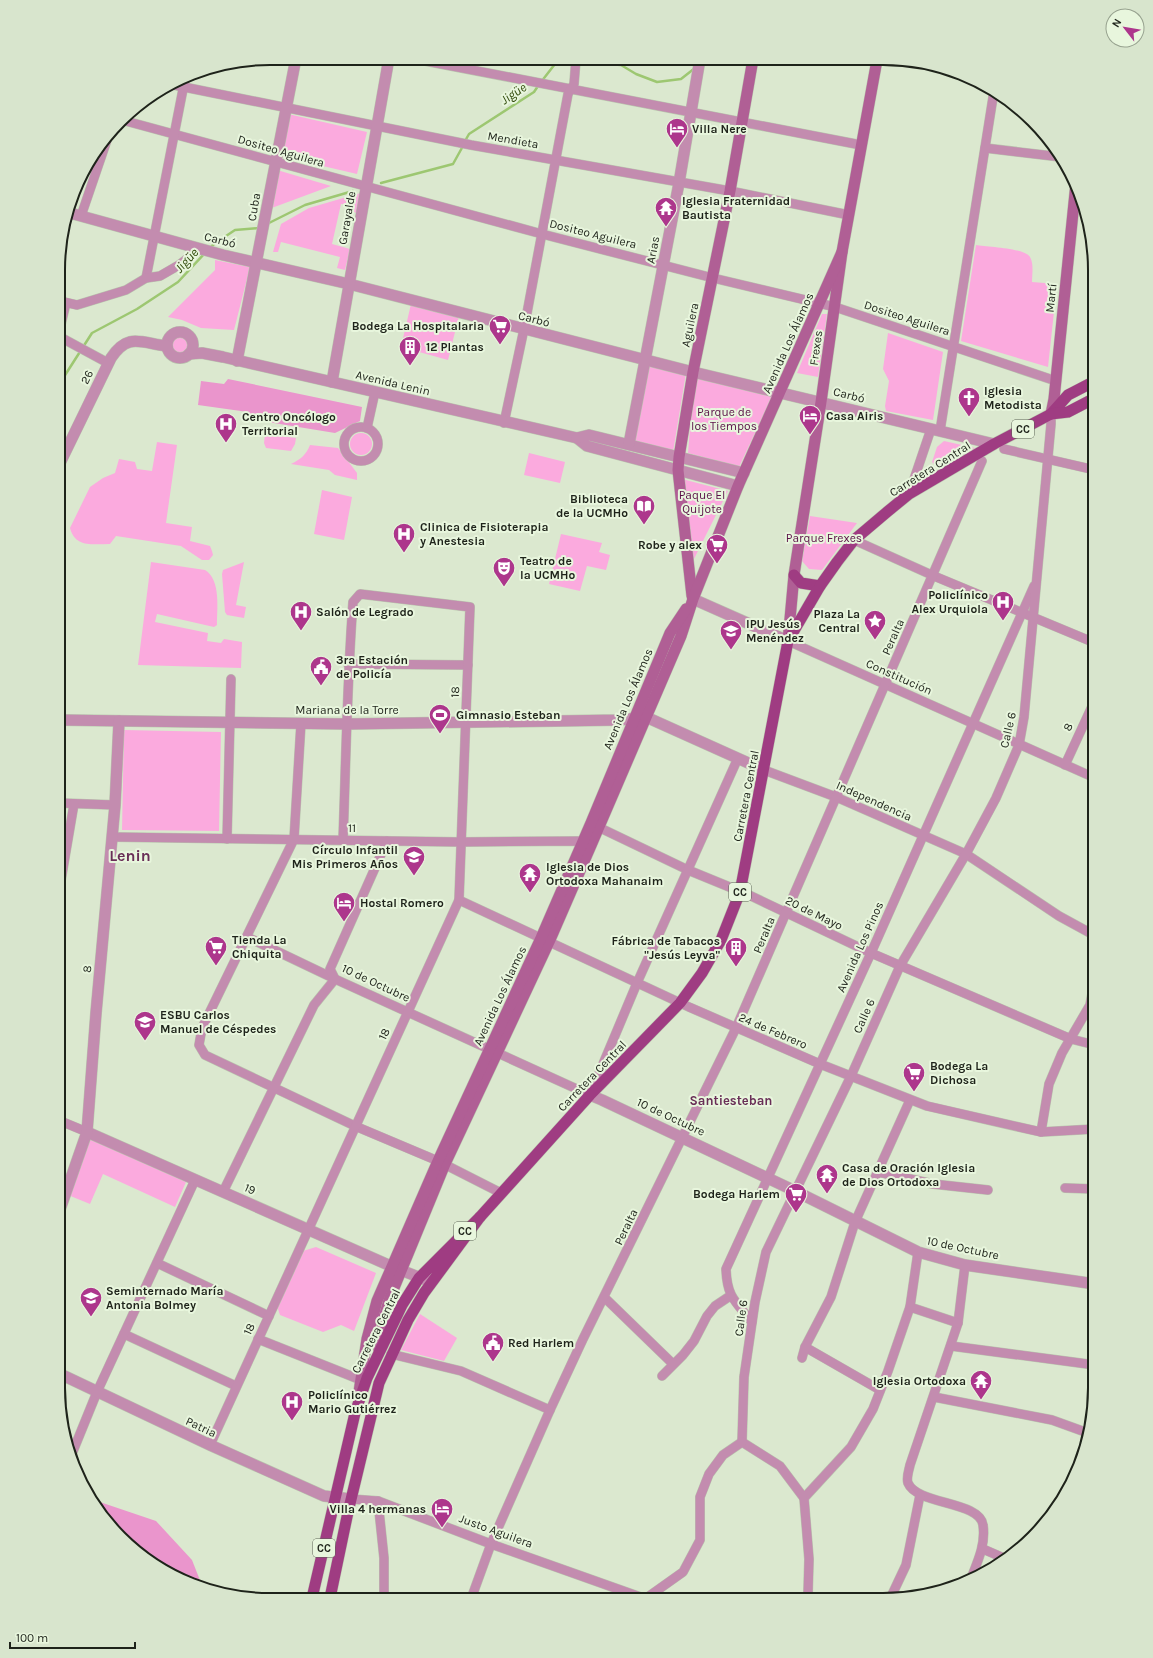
<svg xmlns="http://www.w3.org/2000/svg" width="1153" height="1658" font-family="Karla,sans-serif">
<style>
.green{fill:#fbaade}
.forest{fill:#ea95cc}
.lines{fill:none;stroke-linecap:round;stroke-linejoin:round}
.stream{stroke:#9dc771;stroke-width:2.5}
.minor-casing{stroke:#b9c5ae;stroke-width:10}
.tertiary-casing{stroke:#b9c5ae;stroke-width:12}
.secondary-casing{stroke:#b9c5ae;stroke-width:12}
.primary-casing{stroke:#b9c5ae;stroke-width:12}
.minor{stroke:#c38caf;stroke-width:9}
.tertiary{stroke:#c38caf;stroke-width:11}
.secondary{stroke:#b05f95;stroke-width:11}
.primary{stroke:#9f3c82;stroke-width:11}
.labels{text-anchor:middle;stroke-width:4;stroke-linejoin:round;paint-order:stroke}
.shield{fill:#e8f6dd;stroke:#5b6254;stroke-width:1}
.shield-label{font-size:11px;font-weight:bold;fill:#1e231a}
.poi-label{font-size:12px;font-weight:bold;fill:#1e231a;stroke:#e8f6dd;text-anchor:start}
.street-label{font-size:12px;fill:#1e231a;stroke:#e8f6dd}
.park-label{font-size:12px;fill:#5a1047;stroke:#e8f6dd}
.water-label{font-size:13px;font-style:italic;fill:#2d4707;stroke:#e8f6dd}
.neighbourhood-label{font-size:13px;font-weight:bold;fill:#692e57;stroke:#e8f6dd}
.district-label{font-size:16px;font-weight:bold;fill:#692e57;stroke:#e8f6dd}
.rim{fill:none;stroke:#1e231a;stroke-width:2}
</style>
<rect width="100%" height="100%" fill="#dbe8cf"/>
<!-- green -->
<g class="green">
<polygon points="288,114 367,132 357,174 280,156"/>
<polygon points="277,170 331,186 269,209"/>
<polygon points="364,192 359,215 350,209 351,205 341,204 332,244 350,249 345,270 337,268 340,257 281,242 278,252 273,252 281,224 309,208"/>
<path d="M976 245C987 247 1025 248 1030 257 1034 264 1032 274 1032 282L1057 284 1048 367 961 341Z"/>
<polygon points="215,260 250,267 234,330 201,328 182,320 168,317 215,270"/>
<polygon points="411,304 459,316 448,360 401,347"/>
<polygon points="822,314 827,314 818,377 797,373"/>
<polygon points="888,333 943,352 933,420 886,411 885,406 889,381 883,369"/>
<circle cx="180" cy="344" r="9"/>
<polygon points="649,363 686,373 673,452 632,441"/>
<polygon points="697,376 772,397 739,467 688,453 691,415"/>
<circle cx="361" cy="444" r="11"/>
<polygon points="265,434 296,438 295,444 291,451 266,448 264,443"/>
<polygon points="944,441 975,448 940,466 935,465 932,462 937,447"/>
<path d="M157 442 177 445 166 523 192 527 190 541 210 546 212 551 213 555 209 560H202L181 546 116 536 110 544C93 544 75 548 70 528L90 487 103 478 115 473 119 459 135 462 137 469 152 471Z"/>
<path d="M310 445 338 448 357 473V480L335 475 329 470 291 464C301 459 306 455 310 445Z"/>
<polygon points="529,453 565,462 560,483 524,475"/>
<polygon points="682,479 728,491 693,561"/>
<polygon points="322,490 352,497 344,540 314,534"/>
<polygon points="810,516 857,523 822,570 809,569 802,561"/>
<polygon points="561,534 602,543 599,552 610,555 606,570 587,566 580,591 549,584"/>
<path d="M151 562 205 570C221 580 217 608 217 625L214 627 157 614 155 622 208 633 207 641 221 643 224 639 242 642 241 668 138 665Z"/>
<polygon points="244,562 236,605 246,607 244,618 227,615 225,612 222,574 223,570"/>
<polygon points="124,730 221,732 219,831 122,830"/>
<polygon points="90,1138 186,1182 175,1207 103,1174 90,1204 68,1195"/>
<polygon points="316,1247 376,1273 354,1331 341,1325 323,1332 280,1315 277,1306 303,1251"/>
<polygon points="420,1314 457,1338 444,1361 401,1350"/>
</g>
<!-- forest -->
<g class="forest">
<polygon points="228,379 362,407 360,421 335,433 249,419 248,412 198,405 201,381 224,384"/>
<polygon points="91,1499 156,1521 192,1560 203,1588 189,1584 152,1564 110,1528"/>
</g>
<g class="lines">
<!-- stream -->
<g class="stream">
<polyline points="578,62 621,65 636,74 657,82 681,79 695,68"/>
<polyline points="541,82 555,64 573,61"/>
<polyline points="465,141 469,134 534,92 538,86"/>
<polyline points="381,183 453,164 463,146"/>
<polyline points="267,224 305,205 353,191"/>
<polyline points="210,248 214,244 235,230 259,228"/>
<polyline points="60,383 92,333 137,309 178,282 205,253"/>
</g>
<!-- minor casing -->
<g class="minor-casing">
<g id="minor">
<polyline points="410,58 861,145"/>
<polyline points="174,85 471,145 730,191 849,215"/>
<polyline points="122,120 542,234 713,278 835,307 1056,381"/>
<polyline points="985,148 1061,157"/>
<polyline points="81,216 108,137"/>
<polyline points="146,278 185,79"/>
<polyline points="60,301 77,305 126,290 146,278 160,276 179,265 200,249"/>
<polyline points="60,328 66,303"/>
<polyline points="60,337 108,363"/>
<polyline points="504,423 524,329 568,94 574,84 576,59"/>
<circle cx="361" cy="444" r="17"/>
<polyline points="367,428 375,392"/>
<polyline points="940,431 994,91"/>
<polyline points="1004,449 1095,470"/>
<polyline points="909,494 931,429"/>
<polyline points="854,540 934,576 1095,643"/>
<polyline points="788,641 1095,778"/>
<polyline points="348,664 468,665"/>
<polyline points="301,723 294,839 202,1028 199,1045 205,1055 355,1126 438,1161 501,1193"/>
<polyline points="1065,765 1095,700"/>
<polyline points="764,770 836,797 966,854 1059,916 1092,934"/>
<polyline points="59,803 115,805"/>
<polyline points="594,825 688,870 749,895 871,953 1071,1039 1095,1045"/>
<polyline points="112,837 461,842 584,841 589,842"/>
<polyline points="227,839 231,679"/>
<polyline points="1093,850 1095,867"/>
<polyline points="59,892 74,804"/>
<polyline points="459,900 689,1007 820,1064 927,1106 1041,1132 1095,1129"/>
<polyline points="247,937 335,979 590,1095 637,983 738,758"/>
<polyline points="1095,974 1092,934 1095,911"/>
<polyline points="58,1120 87,1132"/>
<polyline points="1041,1132 1049,1084 1062,1053 1090,1005 1095,978"/>
<polyline points="878,1172 933,1184 988,1190"/>
<polyline points="1065,1188 1095,1189"/>
<polyline points="223,1192 314,1005 335,979 330,969 387,841"/>
<polyline points="157,1263 269,1316"/>
<path d="M965 1265 958 1323 910 1465C909 1470 906 1478 908 1483 917 1505 980 1501 983 1525 986 1545 977 1563 970 1581"/>
<polyline points="605,1298 673,1364"/>
<polyline points="910,1307 958,1323"/>
<path d="M752 1322C735 1301 727 1297 726 1269L871 953 1034 586"/>
<polyline points="124,1334 236,1386"/>
<polyline points="258,1339 361,1380"/>
<polyline points="951,1346 1095,1365"/>
<polyline points="805,1347 880,1390"/>
<polyline points="391,1354 461,1371 550,1410"/>
<polyline points="802,1358 805,1347 831,1297 855,1222 910,1100"/>
<polyline points="662,1376 683,1355 694,1341 707,1316 715,1306 730,1296"/>
<polyline points="934,1397 1052,1420 1088,1433"/>
<polyline points="742,1442 744,1377 755,1302 766,1252 851,1076 900,966 966,854 996,798 1019,745 1024,717 1051,424 1051,414"/>
<polyline points="742,1442 780,1466 804,1498"/>
<path d="M210 1445 459 900 470 607 360 594 353 602C347 681 346 760 343 840"/>
<polyline points="71,1456 97,1392 195,1180"/>
<polyline points="351,1499 378,1501 491,1544 646,1599"/>
<polyline points="378,1501 384,1558 384,1599"/>
<polyline points="983,1549 1006,1559"/>
<polyline points="471,1599 491,1544 550,1410 583,1339 736,1028 982,461"/>
<polyline points="645,1599 683,1572 700,1540 700,1497 709,1474 723,1455 742,1442"/>
<polyline points="890,1599 906,1565 920,1495"/>
<polyline points="802,1600 806,1599 808,1594 809,1559 804,1498 851,1447 873,1409 888,1371 910,1307 918,1252"/>
</g>
</g>
<!-- tertiary casing -->
<g class="tertiary-casing">
<g id="tertiary">
<polyline points="70,213 223,255 349,284 693,372 994,444"/>
<circle cx="180" cy="345" r="13"/>
<polyline points="189,354 202,353 223,357 577,438 587,446 738,486"/>
<polyline points="237,361 296,58"/>
<polyline points="332,382 389,58"/>
<polyline points="577,438 589,435 744,473"/>
<polyline points="629,444 679,183 700,59"/>
<path d="M59 465 111 358C128 332 141 343 167 346"/>
<polyline points="693,599 788,641"/>
<polyline points="59,720 348,724 620,720 646,717 764,770"/>
<polyline points="590,1095 602,1100 795,1191 918,1252 965,1265 1095,1284"/>
<polyline points="87,1132 393,1267 431,1282"/>
<polyline points="58,1215 87,1132 96,1013 115,805 119,721"/>
<polyline points="58,1373 210,1445 324,1496 351,1499"/>
</g>
</g>
<!-- secondary casing -->
<g class="secondary-casing">
<g id="secondary">
<polyline points="1051,414 1054,399 1076,183"/>
<polyline points="692,596 678,470 679,457 693,372 730,191 753,59"/>
<polyline points="788,641 794,575 821,402 842,252 877,60"/>
<polyline points="379,1350 384,1317 389,1300 445,1164 549,942 592,843 681,636 693,599 738,486 842,252"/>
<polyline points="359,1392 367,1339 377,1301 438,1161 541,938 591,823 670,633 686,609"/>
</g>
</g>
<!-- primary casing -->
<g class="primary-casing">
<g id="primary">
<polyline points="1051,414 1068,395 1095,381"/>
<polyline points="794,575 801,583 820,586"/>
<polyline points="480,1217 590,1095 680,1003 702,973 721,940 740,892 788,641 820,586 837,562 854,540 887,512 909,494 994,444 1051,414 1068,412 1095,398"/>
<polyline points="312,1598 355,1413 367,1378 402,1305 419,1278 480,1217 424,1293 408,1320 379,1383 348,1512 330,1598"/>
</g>
</g>
<!-- minor -->
<use href="#minor" class="minor"/>
<!-- tertiary -->
<use href="#tertiary" class="tertiary"/>
<!-- secondary -->
<use href="#secondary" class="secondary"/>
<!-- primary -->
<use href="#primary" class="primary"/>
</g>
<!-- icons -->
<defs>
<g id="hotel-pin" transform="scale(1.15)"><path d="M0 17L-7.5 6A9.5 9.5 0 1 1 7.5 6Z" fill="#ad368c" stroke="#e8f6dd"/><path d="M-6-4.5h1.5V1H6V5H4.5V3h-9V5H-6ZM-4 0a1.8 1.8 0 1 1 3.6 0ZM.5 0V-2.5h3Q6-2.5 6 0Z" fill="#fff"/></g>
<g id="temple-pin" transform="scale(1.15)"><path d="M0 17L-7.5 6A9.5 9.5 0 1 1 7.5 6Z" fill="#ad368c" stroke="#e8f6dd"/><path d="M0-6L5-2H3V0L6.5 2.5H4V6H1.5V3h-3V6H-4V2.5H-6.5L-3 0V-2H-5Z" fill="#fff"/></g>
<g id="supermarket-pin" transform="scale(1.15)"><path d="M0 17L-7.5 6A9.5 9.5 0 1 1 7.5 6Z" fill="#ad368c" stroke="#e8f6dd"/><path d="M-6-5.5h2.5l.6 2H6L4.5 2H-2.5L-4.4-4H-6ZM-1.5 3.2a1.3 1.3 0 1 0 .1 0ZM3 3.2a1.3 1.3 0 1 0 .1 0Z" fill="#fff"/></g>
<g id="building-pin" transform="scale(1.15)"><path d="M0 17L-7.5 6A9.5 9.5 0 1 1 7.5 6Z" fill="#ad368c" stroke="#e8f6dd"/><path d="M-4-6H4V6H1V3H-1V6H-4ZM-2.5-4.3h1.7v1.8h-1.7ZM.8-4.3h1.7v1.8H.8ZM-2.5-1h1.7V.8h-1.7ZM.8-1h1.7V.8H.8Z" fill="#fff"/></g>
<g id="church-pin" transform="scale(1.15)"><path d="M0 17L-7.5 6A9.5 9.5 0 1 1 7.5 6Z" fill="#ad368c" stroke="#e8f6dd"/><path d="M-1.2-6h2.4v3.5h3.3v2.4h-3.3V6h-2.4V-.1h-3.3v-2.4h3.3Z" fill="#fff"/></g>
<g id="hospital-pin" transform="scale(1.15)"><path d="M0 17L-7.5 6A9.5 9.5 0 1 1 7.5 6Z" fill="#ad368c" stroke="#e8f6dd"/><path d="M-5-5h3v3.5h4V-5h3V5h-3V1.5h-4V5h-3Z" fill="#fff"/></g>
<g id="library-pin" transform="scale(1.15)"><path d="M0 17L-7.5 6A9.5 9.5 0 1 1 7.5 6Z" fill="#ad368c" stroke="#e8f6dd"/><path d="M-6-4Q-3-5.5-.7-3.5V5Q-3 3-6 4ZM6-4Q3-5.5 .7-3.5V5Q3 3 6 4Z" fill="#fff"/></g>
<g id="theatre-pin" transform="scale(1.15)"><path d="M0 17L-7.5 6A9.5 9.5 0 1 1 7.5 6Z" fill="#ad368c" stroke="#e8f6dd"/><path d="M-5-5.5Q0-4 5-5.5V0Q5 5 0 6Q-5 5-5 0ZM-3.3-2.5H-1v1.5H-3.3ZM1-2.5H3.3v1.5H1ZM-2.8 1Q0 5.5 2.8 1Z" fill="#fff"/></g>
<g id="sight-pin" transform="scale(1.15)"><path d="M0 17L-7.5 6A9.5 9.5 0 1 1 7.5 6Z" fill="#ad368c" stroke="#e8f6dd"/><path d="M0-6L1.8-2.2L6-1.7L2.9 1.2L3.7 5.4L0 3.3L-3.7 5.4L-2.9 1.2L-6-1.7L-1.8-2.2Z" fill="#fff"/></g>
<g id="school-pin" transform="scale(1.15)"><path d="M0 17L-7.5 6A9.5 9.5 0 1 1 7.5 6Z" fill="#ad368c" stroke="#e8f6dd"/><path d="M0-5L7-2L0 1L-7-2ZM-4 1L0 2.5L4 1V4Q0 6-4 4Z" fill="#fff"/></g>
<g id="civic-pin" transform="scale(1.15)"><path d="M0 17L-7.5 6A9.5 9.5 0 1 1 7.5 6Z" fill="#ad368c" stroke="#e8f6dd"/><path d="M-.6-6.5H3V-4.5H.6V-3L4-1V1h2V6H-6V1h2V-1L-.6-3ZM-1.2 2.5V6h2.4V2.5Z" fill="#fff"/></g>
<g id="stadium-pin" transform="scale(1.15)"><path d="M0 17L-7.5 6A9.5 9.5 0 1 1 7.5 6Z" fill="#ad368c" stroke="#e8f6dd"/><path d="M0-5a6.5 5 0 1 0 0 10a6.5 5 0 1 0 0-10ZM-3.5-1.8h7v3.6h-7Z" fill="#fff"/></g>
</defs>
<g fill-rule="evenodd">
<use href="#hotel-pin" x="677" y="129"/>
<use href="#temple-pin" x="666" y="208"/>
<use href="#supermarket-pin" x="500" y="326"/>
<use href="#building-pin" x="410" y="347"/>
<use href="#church-pin" x="969" y="398"/>
<use href="#hotel-pin" x="810" y="416"/>
<use href="#hospital-pin" x="226" y="424"/>
<use href="#library-pin" x="644" y="506"/>
<use href="#hospital-pin" x="404" y="534"/>
<use href="#supermarket-pin" x="717" y="545"/>
<use href="#theatre-pin" x="504" y="568"/>
<use href="#hospital-pin" x="1003" y="602"/>
<use href="#hospital-pin" x="301" y="612"/>
<use href="#sight-pin" x="875" y="621"/>
<use href="#school-pin" x="731" y="631"/>
<use href="#civic-pin" x="321" y="667"/>
<use href="#stadium-pin" x="440" y="715"/>
<use href="#school-pin" x="414" y="857"/>
<use href="#temple-pin" x="530" y="874"/>
<use href="#hotel-pin" x="344" y="903"/>
<use href="#supermarket-pin" x="216" y="947"/>
<use href="#building-pin" x="736" y="948"/>
<use href="#school-pin" x="145" y="1022"/>
<use href="#supermarket-pin" x="914" y="1073"/>
<use href="#temple-pin" x="827" y="1175"/>
<use href="#supermarket-pin" x="796" y="1194"/>
<use href="#school-pin" x="91" y="1298"/>
<use href="#civic-pin" x="493" y="1343"/>
<use href="#temple-pin" x="981" y="1381"/>
<use href="#hospital-pin" x="292" y="1402"/>
<use href="#hotel-pin" x="442" y="1509"/>
</g>
<g class="labels">
<!-- shield labels -->
<g class="shield">
<rect x="1012" y="420" width="22" height="18" rx="3"/>
<rect x="729" y="883" width="22" height="18" rx="3"/>
<rect x="454" y="1222" width="22" height="18" rx="3"/>
<rect x="313" y="1539" width="22" height="18" rx="3"/>
</g>
<g class="shield-label">
<text x="1023" y="433">CC</text>
<text x="740" y="896">CC</text>
<text x="465" y="1235">CC</text>
<text x="324" y="1552">CC</text>
</g>
<!-- poi labels -->
<g class="poi-label">
<text x="692" y="133">Villa Nere</text>
<text x="682" y="205">Iglesia Fraternidad<tspan x="682" dy="14">Bautista</tspan></text>
<text x="484" y="330" text-anchor="end">Bodega La Hospitalaria</text>
<text x="426" y="351">12 Plantas</text>
<text x="984" y="395">Iglesia<tspan x="984" dy="14">Metodista</tspan></text>
<text x="826" y="420">Casa Airis</text>
<text x="242" y="421">Centro Oncólogo<tspan x="242" dy="14">Territorial</tspan></text>
<text x="628" y="503" text-anchor="end">Biblioteca<tspan x="628" dy="14">de la UCMHo</tspan></text>
<text x="420" y="531">Clinica de Fisioterapia<tspan x="420" dy="14">y Anestesia</tspan></text>
<text x="702" y="549" text-anchor="end">Robe y alex</text>
<text x="520" y="565">Teatro de<tspan x="520" dy="14">la UCMHo</tspan></text>
<text x="988" y="599" text-anchor="end">Policlínico<tspan x="988" dy="14">Alex Urquiola</tspan></text>
<text x="316" y="616">Salón de Legrado</text>
<text x="860" y="618" text-anchor="end">Plaza La<tspan x="860" dy="14">Central</tspan></text>
<text x="746" y="628">IPU Jesús<tspan x="746" dy="14">Menéndez</tspan></text>
<text x="336" y="664">3ra Estación<tspan x="336" dy="14">de Policía</tspan></text>
<text x="456" y="719">Gimnasio Esteban</text>
<text x="398" y="854" text-anchor="end">Círculo Infantil<tspan x="398" dy="14">Mis Primeros Años</tspan></text>
<text x="546" y="871">Iglesia de Dios<tspan x="546" dy="14">Ortodoxa Mahanaim</tspan></text>
<text x="360" y="907">Hostal Romero</text>
<text x="232" y="944">Tienda La<tspan x="232" dy="14">Chiquita</tspan></text>
<text x="720" y="945" text-anchor="end">Fábrica de Tabacos<tspan x="720" dy="14">"Jesús Leyva"</tspan></text>
<text x="160" y="1019">ESBU Carlos<tspan x="160" dy="14">Manuel de Céspedes</tspan></text>
<text x="930" y="1070">Bodega La<tspan x="930" dy="14">Dichosa</tspan></text>
<text x="842" y="1172">Casa de Oración Iglesia<tspan x="842" dy="14">de Dios Ortodoxa</tspan></text>
<text x="780" y="1198" text-anchor="end">Bodega Harlem</text>
<text x="106" y="1295">Seminternado María<tspan x="106" dy="14">Antonia Bolmey</tspan></text>
<text x="508" y="1347">Red Harlem</text>
<text x="966" y="1385" text-anchor="end">Iglesia Ortodoxa</text>
<text x="308" y="1399">Policlínico<tspan x="308" dy="14">Mario Gutiérrez</tspan></text>
<text x="426" y="1513" text-anchor="end">Villa 4 hermanas</text>
</g>
<!-- street labels -->
<g class="street-label">
<text transform="translate(513 140) rotate(10)" y="4">Mendieta</text>
<text transform="translate(281 151) rotate(16)" y="4">Dositeo Aguilera</text>
<text transform="translate(254 207) rotate(-80)" y="4">Cuba</text>
<text transform="translate(347 218) rotate(-80)" y="4">Garayalde</text>
<text transform="translate(593 234) rotate(14)" y="4">Dositeo Aguilera</text>
<text transform="translate(220 240) rotate(14)" y="4">Carbó</text>
<text transform="translate(653 250) rotate(-79)" y="4">Arias</text>
<text transform="translate(1051 298) rotate(-84)" y="4">Martí</text>
<text transform="translate(907 318) rotate(18)" y="4">Dositeo Aguilera</text>
<text transform="translate(534 319) rotate(14)" y="4">Carbó</text>
<text transform="translate(690 325) rotate(-78)" y="4">Aguilera</text>
<text transform="translate(788 343) rotate(-66)" y="4">Avenida Los Álamos</text>
<text transform="translate(816 348) rotate(-82)" y="4">Frexes</text>
<text transform="translate(87 377) rotate(-64)" y="4">26</text>
<text transform="translate(393 383) rotate(13)" y="4">Avenida Lenin</text>
<text transform="translate(849 395) rotate(14)" y="4">Carbó</text>
<text transform="translate(930 469) rotate(-32)" y="4">Carretera Central</text>
<text transform="translate(893 637) rotate(-66)" y="4">Peralta</text>
<text transform="translate(899 677) rotate(24)" y="4">Constitución</text>
<text transform="translate(455 692) rotate(-88)" y="4">18</text>
<text transform="translate(628 699) rotate(-67)" y="4">Avenida Los Álamos</text>
<text x="347" y="714">Mariana de la Torre</text>
<text transform="translate(1068 727) rotate(-65)" y="4">8</text>
<text transform="translate(1008 730) rotate(-77)" y="4">Calle 6</text>
<text transform="translate(746 796) rotate(-79)" y="4">Carretera Central</text>
<text transform="translate(874 801) rotate(24)" y="4">Independencia</text>
<text transform="translate(352 828) rotate(1)" y="4">11</text>
<text transform="translate(814 913) rotate(26)" y="4">20 de Mayo</text>
<text transform="translate(764 935) rotate(-67)" y="4">Peralta</text>
<text transform="translate(860 947) rotate(-66)" y="4">Avenida Los Pinos</text>
<text transform="translate(87 969) rotate(-85)" y="4">8</text>
<text transform="translate(376 983) rotate(25)" y="4">10 de Octubre</text>
<text transform="translate(500 996) rotate(-65)" y="4">Avenida Los Álamos</text>
<text transform="translate(864 1016) rotate(-66)" y="4">Calle 6</text>
<text transform="translate(773 1031) rotate(23)" y="4">24 de Febrero</text>
<text transform="translate(384 1034) rotate(-65)" y="4">18</text>
<text transform="translate(592 1076) rotate(-46)" y="4">Carretera Central</text>
<text transform="translate(671 1117) rotate(25)" y="4">10 de Octubre</text>
<text transform="translate(250 1189) rotate(24)" y="4">19</text>
<text transform="translate(626 1227) rotate(-64)" y="4">Peralta</text>
<text transform="translate(963 1248) rotate(12)" y="4">10 de Octubre</text>
<text transform="translate(741 1318) rotate(-82)" y="4">Calle 6</text>
<text transform="translate(249 1329) rotate(-65)" y="4">18</text>
<text transform="translate(376 1331) rotate(-63)" y="4">Carretera Central</text>
<text transform="translate(201 1427) rotate(25)" y="4">Patria</text>
<text transform="translate(496 1531) rotate(20)" y="4">Justo Aguilera</text>
</g>
<!-- park labels -->
<g class="park-label">
<text x="724" y="416">Parque de<tspan x="724" dy="14">los Tiempos</tspan></text>
<text x="702" y="499">Paque El<tspan x="702" dy="14">Quijote</tspan></text>
<text x="824" y="542">Parque Frexes</text>
</g>
<!-- water labels -->
<g class="water-label">
<text transform="translate(513 93) rotate(-34)" y="5">Jigüe</text>
<text transform="translate(186 260) rotate(-47)" y="5">Jigüe</text>
</g>
<!-- neighbourhood labels -->
<g class="neighbourhood-label">
<text x="731" y="1105">Santiesteban</text>
</g>
<!-- district labels -->
<g class="district-label">
<text x="130" y="861">Lenin</text>
</g>
</g>
<!-- crop -->
<path d="M0 0H1153V1658H0ZM270 65H883A205 205 0 0 1 1088 270V1388A205 205 0 0 1 883 1593H270A205 205 0 0 1 65 1388V270A205 205 0 0 1 270 65Z" fill="#d8e5cd" fill-rule="evenodd"/>
<path class="rim" d="M270 65H883A205 205 0 0 1 1088 270V1388A205 205 0 0 1 883 1593H270A205 205 0 0 1 65 1388V270A205 205 0 0 1 270 65Z"/>
<!-- north arrow -->
<g transform="translate(1125 28) rotate(301)"><circle r="19" fill="#e8f6dd" stroke="#97a28f"/>
<path d="M0-3L7 15L0 10L-7 15Z" fill="#ad368c"/>
<text y="-6" font-size="11" font-weight="bold" text-anchor="middle" fill="#1e231a">N</text>
</g>
<!-- scale -->
<path d="M10 1642v6h125v-6" fill="none" stroke="#1e231a" stroke-width="2"/>
<text x="16" y="1642" font-size="12" fill="#1e231a" stroke="#e8f6dd" stroke-width="3" paint-order="stroke">100 m</text>
</svg>
